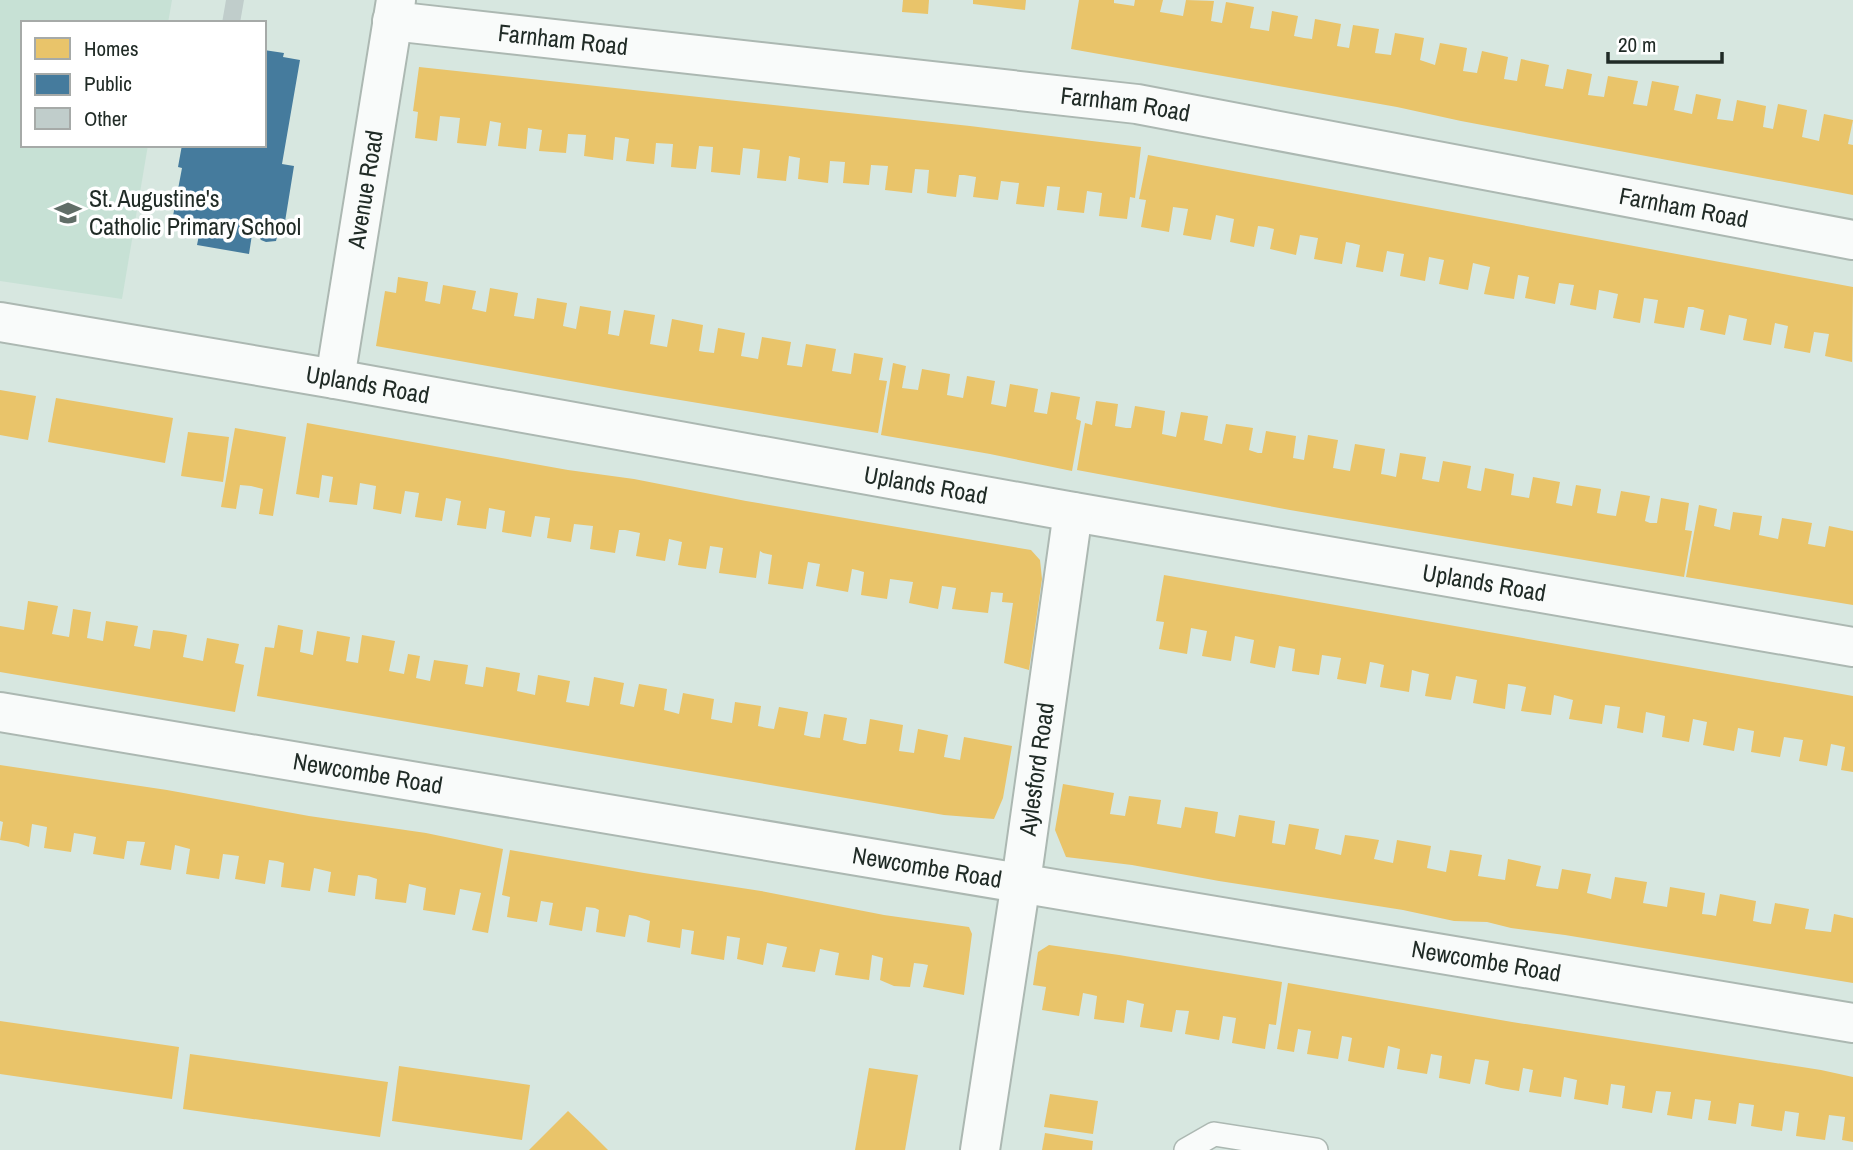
<svg xmlns="http://www.w3.org/2000/svg" width="1853" height="1150" font-family="'Archivo Narrow',sans-serif">
<style>
.built{fill:#c7e1d5}
.homes{fill:#e9c46a}
.public{fill:#457b9d}
.building{fill:#c0cdcb}
.lines{fill:none;stroke-linecap:round;stroke-linejoin:round}
.lane-casing{stroke:#acb8b2;stroke-width:26}
.street-casing{stroke:#acb8b2;stroke-width:42}
.lane{stroke:#f9fbfa;stroke-width:23}
.street{stroke:#f9fbfa;stroke-width:38}
.labels{text-anchor:middle;stroke-width:7;stroke-linejoin:round;paint-order:stroke}
.street-label{font-size:24px;fill:#202b26;stroke:#fff}
.poi-label{font-size:24px;fill:#202b26;stroke:#fff;text-anchor:start}
</style>
<rect width="100%" height="100%" fill="#d7e7e0"/>
<!-- built -->
<polygon class="built" points="0,0 172,0 168,23 23,23 23,145 148,145 122,299 0,281"/>
<!-- homes -->
<g class="homes">
<polygon points="903,0 929,0 928,14 902,12"/>
<polygon points="973,0 1026,0 1025,10 973,4"/>
<polygon points="1079,0 1114,0 1114,3 1134,6 1135,0 1163,0 1160,12 1183,16 1186,0 1214,1 1211,21 1222,23 1226,2 1254,7 1250,28 1269,31 1272,11 1298,16 1294,36 1304,38 1312,39 1315,19 1341,24 1337,46 1349,48 1353,25 1379,29 1375,53 1391,55 1395,33 1424,38 1420,60 1435,65 1440,43 1467,48 1463,71 1477,73 1482,51 1508,57 1504,79 1517,81 1521,59 1549,65 1545,86 1563,89 1567,69 1592,74 1588,95 1604,97 1608,76 1625,79 1638,81 1633,104 1647,106 1652,81 1679,86 1674,110 1692,114 1696,94 1721,99 1717,119 1733,121 1737,100 1766,106 1763,127 1773,129 1778,104 1793,107 1807,110 1802,137 1819,141 1824,114 1853,120 1848,144 1853,145 1853,195 1461,121 1397,107 1071,49"/>
<polygon points="419,67 970,126 1141,147 1135,198 1130,197 1127,219 1099,216 1102,193 1087,191 1084,213 1057,210 1060,187 1047,186 1044,207 1016,204 1019,183 1001,181 998,200 973,197 976,177 964,175 959,175 956,197 939,195 927,193 929,170 915,169 912,193 885,190 888,166 871,165 869,185 843,183 845,162 830,161 828,183 798,179 800,158 789,156 786,181 757,178 760,150 743,148 740,175 711,172 713,147 699,146 696,169 681,168 671,167 673,144 656,143 654,164 626,161 629,139 615,137 613,160 584,156 586,135 568,134 566,153 539,151 542,130 528,128 526,149 498,146 501,123 490,121 486,146 457,143 460,118 440,116 437,141 415,138 418,112 413,111"/>
<polygon points="1148,155 1853,287 1852,362 1825,356 1829,334 1814,332 1810,353 1784,348 1788,326 1779,324 1775,323 1771,345 1743,340 1747,319 1729,315 1725,335 1700,330 1704,310 1693,307 1688,307 1684,328 1654,323 1658,300 1644,298 1640,323 1613,318 1618,294 1609,292 1599,290 1596,310 1570,305 1574,285 1559,283 1555,304 1525,298 1529,277 1524,276 1518,275 1514,299 1484,294 1490,267 1481,265 1473,263 1468,290 1439,284 1444,260 1429,257 1425,281 1400,276 1404,254 1387,251 1383,272 1356,267 1360,245 1352,243 1346,242 1342,264 1314,259 1318,238 1300,235 1296,255 1270,249 1274,229 1266,227 1258,226 1254,247 1230,242 1234,219 1216,215 1211,240 1183,235 1188,209 1173,207 1169,232 1141,227 1146,200 1139,199"/>
<polygon points="398,277 428,282 425,301 440,304 443,285 476,291 472,309 486,312 490,288 518,293 514,316 534,319 537,298 567,303 563,326 576,329 580,306 611,311 608,334 619,336 624,310 655,315 650,344 667,347 672,319 703,325 699,351 705,352 714,353 718,328 745,333 741,356 758,359 762,337 791,342 787,365 802,367 806,344 836,349 832,371 851,374 854,353 883,358 879,380 887,381 878,433 626,391 376,346 385,291 396,293"/>
<polygon points="893,363 906,366 902,388 918,390 922,369 950,374 947,395 963,398 967,376 995,381 991,404 1006,407 1010,384 1038,389 1034,412 1047,414 1051,392 1080,397 1076,419 1081,421 1072,471 990,454 881,435"/>
<polygon points="0,390 36,396 28,440 0,435"/>
<polygon points="56,398 173,418 165,463 48,442"/>
<polygon points="1096,401 1118,404 1115,426 1126,428 1131,428 1135,406 1165,411 1162,434 1176,437 1181,412 1208,416 1204,440 1222,444 1226,424 1253,428 1249,450 1258,453 1262,453 1266,431 1296,436 1293,458 1304,460 1308,435 1338,440 1333,468 1350,471 1355,444 1385,449 1381,474 1387,475 1396,477 1400,453 1426,457 1422,479 1432,481 1439,482 1443,461 1471,466 1467,488 1475,490 1481,491 1485,468 1514,474 1511,495 1529,498 1533,477 1560,482 1556,503 1572,506 1576,485 1601,489 1597,513 1608,515 1616,516 1621,491 1650,496 1645,521 1650,523 1657,523 1661,498 1689,503 1685,530 1692,531 1684,577 1290,510 1077,470 1085,423 1092,425"/>
<polygon points="307,423 568,470 634,479 746,501 1031,550 1040,560 1042,579 1029,670 1004,663 1013,603 1002,602 1003,593 991,592 988,613 952,609 956,588 942,586 938,609 909,603 913,582 890,579 887,599 861,595 864,572 857,570 852,569 848,592 816,586 820,564 808,562 803,589 768,584 772,555 763,553 760,551 756,578 734,575 719,573 723,548 717,547 710,546 706,569 690,567 678,565 682,542 669,539 665,561 636,556 640,533 625,530 619,530 615,553 590,549 593,526 574,524 571,542 547,538 550,518 535,516 531,537 502,532 505,511 489,508 486,529 457,525 461,501 446,498 442,521 415,517 419,493 405,491 401,514 373,509 376,486 360,483 357,505 329,502 333,477 322,475 319,498 296,494"/>
<polygon points="235,428 286,437 273,516 259,514 263,489 251,486 240,485 236,509 221,507"/>
<polygon points="188,432 229,437 223,482 181,476"/>
<polygon points="1699,505 1717,509 1714,526 1730,530 1733,512 1762,516 1759,535 1778,539 1782,518 1812,523 1808,544 1825,547 1829,526 1853,531 1853,605 1686,577"/>
<polygon points="1164,575 1853,696 1853,772 1841,770 1845,747 1836,745 1831,744 1827,766 1799,761 1803,740 1784,737 1780,757 1751,752 1754,731 1743,729 1738,728 1734,751 1703,745 1707,722 1693,719 1689,742 1662,737 1665,716 1646,712 1643,733 1617,728 1620,707 1605,705 1602,724 1569,719 1573,700 1554,695 1551,715 1521,711 1526,687 1517,685 1508,684 1505,709 1473,703 1477,680 1456,676 1451,700 1425,696 1429,674 1419,672 1412,670 1409,692 1380,687 1384,665 1376,663 1370,662 1366,684 1337,679 1341,658 1322,655 1319,675 1292,671 1295,649 1279,646 1275,668 1250,663 1254,640 1235,636 1231,661 1202,656 1207,631 1191,628 1187,654 1159,649 1164,622 1156,621"/>
<polygon points="28,601 58,606 52,634 69,637 73,609 91,612 87,638 103,641 106,621 138,626 134,646 150,649 153,630 171,632 187,635 183,657 203,661 207,638 239,644 235,663 244,665 235,712 0,672 0,626 24,630"/>
<polygon points="278,625 303,630 300,652 313,655 317,631 350,637 346,661 358,663 362,635 395,641 389,671 404,674 408,654 420,656 416,678 430,681 434,660 468,665 465,684 483,687 486,667 520,673 517,691 535,695 538,675 570,681 566,702 589,706 594,677 624,683 620,704 634,707 639,684 667,689 664,710 672,712 679,714 683,693 714,699 711,719 732,723 735,702 761,706 758,726 767,728 774,729 779,707 808,712 804,735 812,737 820,738 824,714 847,718 843,740 860,744 866,744 870,719 903,725 899,751 914,753 918,729 948,735 944,757 960,760 964,737 1012,746 1003,798 994,819 944,815 257,696 265,647 274,648"/>
<polygon points="0,765 167,790 309,816 426,833 503,849 488,933 472,930 481,893 460,889 455,915 423,910 426,888 409,884 406,903 375,899 377,879 368,876 358,875 355,896 328,892 331,872 314,868 310,891 281,887 284,863 277,861 269,860 265,884 235,879 239,856 223,854 219,879 186,874 190,849 175,845 171,870 140,865 145,842 127,841 124,859 93,854 96,837 86,835 74,833 71,852 44,848 47,827 32,824 29,847 18,843 0,840 3,822 0,821"/>
<polygon points="1063,784 1114,793 1110,814 1125,816 1129,796 1161,800 1157,824 1181,828 1185,807 1218,812 1215,833 1226,835 1235,837 1239,815 1275,821 1272,843 1285,845 1289,824 1319,829 1315,849 1341,855 1345,835 1360,837 1379,840 1374,859 1393,863 1397,840 1431,846 1427,868 1446,872 1450,850 1482,855 1478,876 1505,880 1508,859 1541,866 1536,886 1547,888 1558,889 1562,869 1591,874 1587,893 1611,899 1615,877 1647,882 1643,903 1667,907 1670,887 1705,893 1702,914 1711,915 1716,916 1720,894 1756,901 1753,921 1763,923 1771,924 1775,903 1809,909 1805,929 1831,932 1834,914 1853,918 1853,983 1565,935 1511,928 1487,922 1454,921 1403,910 1219,881 1132,865 1066,857 1055,830"/>
<polygon points="510,850 644,873 761,891 884,915 969,927 972,934 964,995 923,987 928,965 923,964 914,963 910,987 894,986 880,980 883,958 872,955 869,980 835,975 839,953 820,949 815,972 782,967 787,947 767,943 763,965 737,959 740,938 727,936 724,960 691,954 694,931 682,929 680,948 647,942 650,921 636,916 629,915 625,937 596,932 599,910 595,908 586,907 582,931 549,925 553,903 541,901 537,922 507,917 510,897 502,895"/>
<polygon points="1049,945 1119,955 1282,982 1276,1025 1269,1024 1265,1049 1232,1043 1236,1018 1223,1016 1219,1040 1185,1034 1189,1011 1176,1010 1172,1032 1140,1027 1144,1004 1127,1000 1124,1023 1094,1019 1097,996 1088,994 1083,993 1079,1016 1042,1010 1046,987 1033,985 1038,952"/>
<polygon points="1288,983 1512,1022 1821,1070 1853,1077 1853,1142 1842,1140 1845,1117 1829,1115 1825,1140 1796,1136 1799,1113 1785,1111 1782,1131 1751,1126 1754,1105 1739,1103 1736,1124 1708,1120 1711,1101 1695,1099 1692,1119 1667,1115 1671,1092 1656,1091 1652,1113 1622,1108 1625,1086 1611,1084 1608,1105 1574,1099 1577,1080 1564,1077 1561,1097 1529,1092 1533,1070 1523,1068 1519,1091 1501,1088 1485,1084 1489,1061 1475,1059 1470,1084 1439,1078 1442,1056 1431,1054 1427,1074 1397,1069 1400,1049 1388,1046 1384,1068 1348,1061 1352,1038 1348,1037 1342,1036 1338,1059 1307,1054 1311,1031 1298,1029 1294,1052 1277,1049"/>
<polygon points="0,1021 179,1047 172,1099 0,1074"/>
<polygon points="190,1054 388,1082 380,1137 183,1109"/>
<polygon points="399,1066 530,1085 522,1140 392,1121"/>
<polygon points="869,1068 918,1075 905,1150 855,1150"/>
<polygon points="1050,1094 1098,1101 1093,1134 1044,1127"/>
<polygon points="568,1111 591,1133 608,1150 529,1150"/>
<polygon points="1045,1133 1093,1141 1092,1150 1042,1150"/>
</g>
<!-- public -->
<polygon class="public" points="264,50 284,53 283,57 300,60 282,164 294,166 283,234 278,233 276,241 266,242 261,240 257,234 257,229 253,228 249,254 197,245 202,220 199,220 195,227 185,230 177,221 177,216 173,216 182,168 178,167 182,145 264,145"/>
<!-- building -->
<polygon class="building" points="226,0 244,0 240,23 222,23"/>
<g class="lines">
<!-- lane casing -->
<g class="lane-casing">
<polyline id="lane" points="1186,1150 1214,1134 1316,1150"/>
</g>
<!-- street casing -->
<g class="street-casing">
<g id="street">
<path id="s1" d="M392 21 1137 104 1853 240"/>
<path id="s2" d="M0 322 335 379 1068 511 1853 647"/>
<path id="s3" d="M335 379 396 0"/>
<path id="s4" d="M0 712 1853 1023"/>
<path id="s5" d="M980 1150 1021 882 1073 512"/>
</g>
</g>
<!-- lane -->
<use href="#lane" class="lane"/>
<!-- street -->
<use href="#street" class="street"/>
</g>
<!-- icons -->
<defs>
<g id="school-bare" transform="scale(2.1)"><path d="M0-5L7-2L0 1L-7-2ZM-4 1L0 2.5L4 1V4Q0 6-4 4Z" fill="#606d67" stroke="#fff" stroke-width="2.5" paint-order="stroke"/></g>
</defs>
<g fill-rule="evenodd">
<use href="#school-bare" x="68" y="213"/>
</g>
<g class="labels">
<!-- street labels -->
<g class="street-label">
<text dy="8" stroke="none"><textPath href="#s1" startOffset="172">Farnham Road</textPath></text>
<text dy="8" stroke="none"><textPath href="#s1" startOffset="738">Farnham Road</textPath></text>
<text dy="8" stroke="none"><textPath href="#s3" startOffset="192">Avenue Road</textPath></text>
<text dy="8" stroke="none"><textPath href="#s1" startOffset="1306">Farnham Road</textPath></text>
<text dy="8" stroke="none"><textPath href="#s2" startOffset="373">Uplands Road</textPath></text>
<text dy="8" stroke="none"><textPath href="#s2" startOffset="940">Uplands Road</textPath></text>
<text dy="8" stroke="none"><textPath href="#s2" startOffset="1507">Uplands Road</textPath></text>
<text dy="8" stroke="none"><textPath href="#s5" startOffset="385">Aylesford Road</textPath></text>
<text dy="8" stroke="none"><textPath href="#s4" startOffset="373">Newcombe Road</textPath></text>
<text dy="8" stroke="none"><textPath href="#s4" startOffset="940">Newcombe Road</textPath></text>
<text dy="8" stroke="none"><textPath href="#s4" startOffset="1507">Newcombe Road</textPath></text>
</g>
<!-- poi labels -->
<g class="poi-label">
<text x="89" y="207">St. Augustine's<tspan x="89" dy="28">Catholic Primary School</tspan></text>
</g>
</g>
<!-- legend -->
<rect x="21" y="21" width="245" height="126" fill="#ffffff" stroke="#a6aaa8" stroke-width="2"/>
<rect x="35" y="38" width="35" height="21" fill="#e9c46a" stroke="#a6aaa8" stroke-width="2"/>
<text x="84" y="56" font-size="21" fill="#202b26">Homes</text>
<rect x="35" y="74" width="35" height="21" fill="#457b9d" stroke="#a6aaa8" stroke-width="2"/>
<text x="84" y="91" font-size="21" fill="#202b26">Public</text>
<rect x="35" y="108" width="35" height="21" fill="#c0cdcb" stroke="#a6aaa8" stroke-width="2"/>
<text x="84" y="126" font-size="21" fill="#202b26">Other</text>
<!-- scale -->
<path d="M1608 52v10h114v-10" fill="none" stroke="#202b26" stroke-width="3.5"/>
<text x="1618" y="52" font-size="21" fill="#202b26" stroke="#ffffff" stroke-width="5" paint-order="stroke">20 m</text>
</svg>
